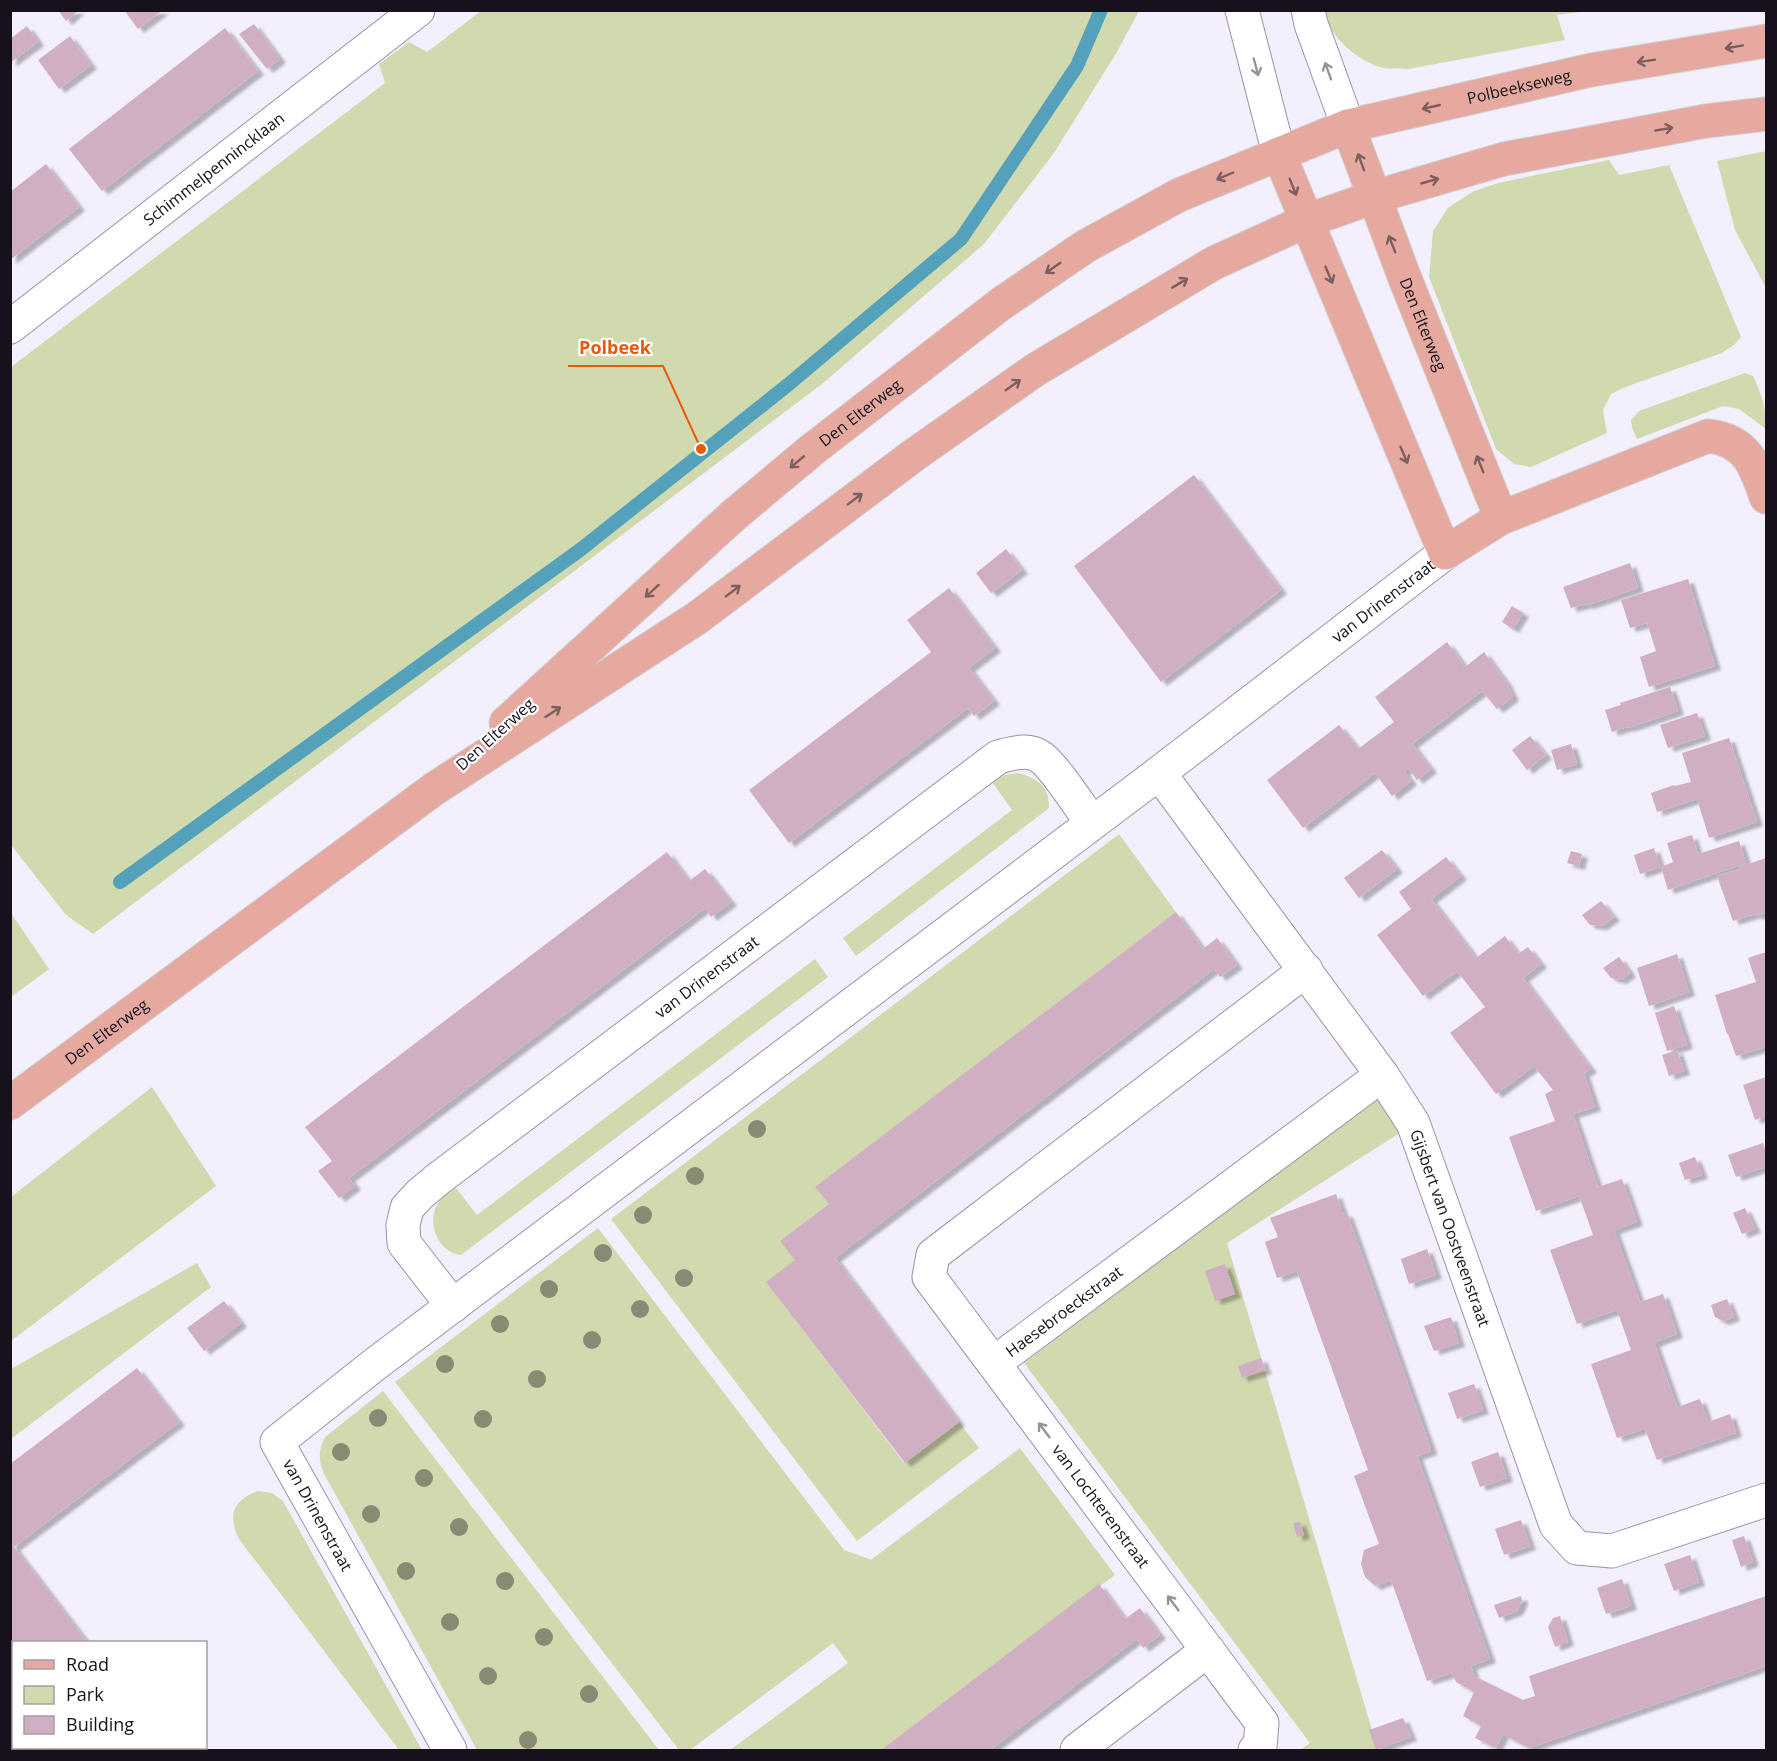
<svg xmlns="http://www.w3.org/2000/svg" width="1777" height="1761" font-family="'Open Sans',sans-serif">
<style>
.green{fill:#d1d9ae}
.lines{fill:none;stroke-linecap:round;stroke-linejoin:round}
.stream{stroke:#54a1bc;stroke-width:14}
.building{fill:#d1afc2;filter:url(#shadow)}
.minor-casing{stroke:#9c90ae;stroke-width:35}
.major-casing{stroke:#d0cfd2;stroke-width:35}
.minor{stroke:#fff;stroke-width:33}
.major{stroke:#e5a9a0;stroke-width:33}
.tree{fill:#898a74}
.oneway{stroke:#7e5d5e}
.oneway2{stroke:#969499}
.labels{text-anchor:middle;stroke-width:4.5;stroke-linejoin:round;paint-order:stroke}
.street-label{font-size:16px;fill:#16111c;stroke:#fff}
.leader{fill:none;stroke:#e8590c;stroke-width:2}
.callout-dot{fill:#e8590c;stroke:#fff;stroke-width:2}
.callout-label{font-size:18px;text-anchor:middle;font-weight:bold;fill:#e8590c;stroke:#fff;stroke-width:4.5;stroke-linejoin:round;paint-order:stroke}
</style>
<defs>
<filter id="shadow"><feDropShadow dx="6" dy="4" stdDeviation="1.5" flood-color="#0004"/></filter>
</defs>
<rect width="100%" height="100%" fill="#f4effc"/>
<!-- green -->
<g class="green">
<polygon points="481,11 1139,11 1117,52 1054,153 984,244 822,384 93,934 66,915 11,845 11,367 385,83 379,64 409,42 427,52"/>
<path d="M1323 11H1587L1557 15 1565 40 1408 69C1401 68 1392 69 1384 68 1358 62 1330 37 1323 11Z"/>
<polygon points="1766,151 1766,288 1735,230 1717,161"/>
<polygon points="1609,160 1619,175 1669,165 1741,337 1735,344 1722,353 1628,386 1611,394 1603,410 1607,433 1531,467 1514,464 1496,449 1429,277 1433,231 1448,208 1472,192 1498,183"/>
<path d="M1745 373 1753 376C1761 393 1767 410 1766 429L1739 409 1723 406 1637 439 1632 428 1631 420 1639 411Z"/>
<path d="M1018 773C1037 778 1050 787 1049 808L856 956 843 938 1012 810 992 782 1004 775Z"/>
<polygon points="1119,834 1176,912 816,1187 829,1204 781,1241 795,1260 767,1283 904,1463 959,1422 979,1448 857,1541 611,1219"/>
<polygon points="11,913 49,969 11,997 10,997"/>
<path d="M815 959 828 977 461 1255C440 1252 427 1227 436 1207 440 1198 448 1193 456 1188L477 1215Z"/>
<polygon points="152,1087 216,1186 11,1341 11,1197"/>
<polygon points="1379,1095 1406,1129 1227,1243 1378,1750 1300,1750 1310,1743 1024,1363"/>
<polygon points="598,1228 844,1550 872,1560 872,1559 1020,1448 1115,1575 1100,1586 1099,1585 881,1750 730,1750 848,1663 833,1643 690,1750 679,1750 395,1382"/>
<polygon points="197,1263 211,1287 11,1439 11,1369"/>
<path d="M383 1391 659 1750H477L324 1474C318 1460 318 1451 325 1437Z"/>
<path d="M258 1491 272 1493 283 1501 422 1750H399L239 1539C227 1515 233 1500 258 1491Z"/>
</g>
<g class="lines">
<!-- stream -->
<polyline class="stream" points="120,882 580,550 789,384 961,239 1077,66 1101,10"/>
</g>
<!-- building -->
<g class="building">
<polygon points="58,10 79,10 66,21"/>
<polygon points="124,10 163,10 138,29"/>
<polygon points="254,24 280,59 267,69 239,34"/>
<polygon points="27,26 38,42 10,63 10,39"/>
<polygon points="225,28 258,71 102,191 69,149"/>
<polygon points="70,36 91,65 59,89 38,60"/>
<polygon points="46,164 79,207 10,260 10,192"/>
<polygon points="1194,475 1281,590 1161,682 1074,566"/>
<polygon points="1006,549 1022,570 991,593 976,573"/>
<polygon points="1630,563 1638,588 1588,605 1587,604 1571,608 1563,587"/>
<polygon points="1688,579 1715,666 1649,687 1640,657 1656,651 1647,623 1630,628 1621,600"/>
<polygon points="949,588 995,648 969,668 994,701 974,716 968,708 789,843 749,790 931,652 907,620"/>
<polygon points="1512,606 1523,613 1513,629 1502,622"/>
<polygon points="1447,642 1465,667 1484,652 1506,682 1513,697 1497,709 1482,691 1412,744 1431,769 1417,780 1408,768 1404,771 1411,781 1392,796 1375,773 1303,828 1267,780 1339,725 1358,749 1394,722 1375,697"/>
<polygon points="1670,687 1678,711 1628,728 1627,727 1612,732 1605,710 1621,705 1620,703"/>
<polygon points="1697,713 1705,736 1668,748 1660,725"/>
<polygon points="1530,736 1546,755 1527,770 1512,750"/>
<polygon points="1729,738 1757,822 1709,838 1697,799 1657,812 1651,793 1674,785 1675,786 1691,782 1682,753"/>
<polygon points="1571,744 1577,764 1557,770 1551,750"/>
<polygon points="1692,835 1698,854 1739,841 1746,863 1668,890 1661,867 1673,862 1667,843"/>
<polygon points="1654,848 1660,867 1640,874 1634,855"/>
<polygon points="1382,850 1397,869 1359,898 1344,878"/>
<polygon points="1571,851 1582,854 1579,866 1567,863"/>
<polygon points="667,852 689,881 705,869 731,902 711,917 705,908 349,1178 355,1186 339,1198 318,1171 332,1161 305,1127"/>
<polygon points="1446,857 1461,876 1431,899 1476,958 1505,936 1518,954 1528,947 1541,964 1523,978 1591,1069 1584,1073 1595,1107 1573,1114 1598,1187 1622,1179 1637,1222 1614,1230 1640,1302 1663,1294 1677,1334 1654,1343 1677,1407 1700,1399 1708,1422 1730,1414 1736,1433 1657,1460 1645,1429 1617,1438 1591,1364 1631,1350 1617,1310 1577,1324 1550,1250 1593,1235 1586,1215 1579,1196 1536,1211 1509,1137 1555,1121 1545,1094 1553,1090 1534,1066 1496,1094 1450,1033 1485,1007 1457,971 1423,996 1377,935 1411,909 1399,892"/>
<polygon points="1766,858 1766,912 1756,916 1755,914 1733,921 1717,876 1740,869 1739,867"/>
<polygon points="1601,901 1614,917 1602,926 1590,925 1582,915"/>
<polygon points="1176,912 1203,949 1217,938 1237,965 1220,977 1214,969 835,1258 959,1422 905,1463 766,1282 795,1260 780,1241 829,1204 815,1187"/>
<polygon points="1766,952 1766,1047 1736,1056 1728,1034 1727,1034 1715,995 1756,982 1748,958"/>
<polygon points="1677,954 1689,992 1649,1006 1637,968"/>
<polygon points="1619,957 1630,973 1621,980 1611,978 1603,968"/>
<polygon points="1674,1006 1687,1045 1667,1051 1655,1013"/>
<polygon points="1677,1050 1684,1071 1669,1076 1662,1055"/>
<polygon points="1766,1077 1766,1116 1755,1120 1743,1085"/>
<polygon points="1763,1143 1766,1153 1766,1167 1736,1177 1728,1155"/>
<polygon points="1695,1157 1702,1175 1685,1180 1679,1163"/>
<polygon points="1336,1194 1343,1214 1347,1213 1431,1449 1431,1451 1417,1456 1490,1659 1471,1666 1474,1676 1523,1700 1535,1696 1529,1676 1766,1596 1766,1666 1529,1748 1503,1734 1496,1748 1475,1738 1481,1726 1463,1716 1474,1692 1456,1682 1452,1673 1427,1681 1391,1580 1375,1586 1365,1577 1361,1564 1364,1550 1379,1544 1354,1476 1368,1470 1297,1271 1277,1278 1265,1242 1278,1237 1270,1218"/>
<polygon points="1745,1208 1755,1229 1742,1234 1733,1213"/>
<polygon points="1427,1249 1436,1275 1409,1284 1401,1259"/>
<polygon points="1225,1264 1235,1294 1215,1301 1205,1271"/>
<polygon points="1727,1299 1734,1317 1723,1321 1715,1317 1711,1305"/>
<polygon points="224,1301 241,1323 204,1351 187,1328"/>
<polygon points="1451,1317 1459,1343 1434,1351 1424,1326"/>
<polygon points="1261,1358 1266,1370 1242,1378 1238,1366"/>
<polygon points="137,1368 179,1422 14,1547 87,1642 14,1642 14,1656 10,1652 10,1464"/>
<polygon points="1474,1384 1483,1410 1457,1419 1448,1393"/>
<polygon points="1498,1452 1507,1478 1480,1487 1471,1462"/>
<polygon points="1521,1520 1530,1546 1504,1555 1495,1529"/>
<polygon points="1300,1522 1304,1535 1297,1537 1293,1523"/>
<polygon points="1744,1536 1753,1562 1741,1567 1732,1540"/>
<polygon points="1690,1555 1699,1582 1674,1591 1664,1564"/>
<polygon points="1622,1579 1631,1606 1606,1614 1597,1588"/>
<polygon points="1099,1584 1125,1619 1140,1608 1160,1635 1143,1648 1137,1639 990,1750 881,1750"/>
<polygon points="1521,1596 1522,1601 1517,1611 1499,1618 1494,1605"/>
<polygon points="1560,1616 1568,1642 1555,1647 1548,1627 1553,1618"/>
<polygon points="1403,1718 1411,1737 1376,1750 1369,1730"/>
<polygon points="83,1748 166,1748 169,1750 85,1750"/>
</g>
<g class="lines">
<!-- minor casing -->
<g class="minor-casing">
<g id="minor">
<polyline points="1242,10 1279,154"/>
<polyline points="1308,10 1311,24 1348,126"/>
<path id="s1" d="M10 327 418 10"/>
<path id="s2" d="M1159 773 1382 1075 1413 1123 1556 1525 1577 1548 1612 1551 1766 1500"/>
<path id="s3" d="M453 1306 404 1243 403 1225 407 1208 420 1194 438 1179 998 757C1011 754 1027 748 1039 756 1052 763 1081 808 1092 823"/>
<path id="s4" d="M994 1363 1382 1075"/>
<path id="s5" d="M450 1750 277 1442 374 1365 1159 773 1445 553"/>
<polyline points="1077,1750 1208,1650"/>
<polyline points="1255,1750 1260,1747 1262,1723 929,1277 933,1255 1306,970"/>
</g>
</g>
<!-- major casing -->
<g class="major-casing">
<g id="major">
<path id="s6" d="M1348 126 1404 276 1501 518"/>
<path d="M1279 154 1445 553 1501 518 1708 436C1746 440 1755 464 1766 497"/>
<path id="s7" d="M506 723 734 515 813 449 1002 303 1086 246 1179 195 1348 126 1591 70 1766 41"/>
<path id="s8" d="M10 1103 434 789 697 618 914 455 1035 370 1214 263 1306 221 1374 197 1504 159 1706 121 1766 114"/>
</g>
</g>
<!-- minor -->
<use href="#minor" class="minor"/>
<!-- major -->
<use href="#major" class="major"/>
</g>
<!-- trees -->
<g class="tree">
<circle cx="757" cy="1129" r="9"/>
<circle cx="695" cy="1176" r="9"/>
<circle cx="643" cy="1215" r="9"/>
<circle cx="603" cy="1253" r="9"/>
<circle cx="684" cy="1278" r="9"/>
<circle cx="549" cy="1289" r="9"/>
<circle cx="640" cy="1309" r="9"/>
<circle cx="500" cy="1324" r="9"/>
<circle cx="592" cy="1340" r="9"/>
<circle cx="445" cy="1364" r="9"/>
<circle cx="537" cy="1379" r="9"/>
<circle cx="378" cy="1418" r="9"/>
<circle cx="483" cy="1419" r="9"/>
<circle cx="341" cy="1452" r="9"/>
<circle cx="424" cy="1478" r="9"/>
<circle cx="371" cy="1514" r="9"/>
<circle cx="459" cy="1527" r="9"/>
<circle cx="406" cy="1571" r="9"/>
<circle cx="505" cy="1581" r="9"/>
<circle cx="450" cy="1622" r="9"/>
<circle cx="544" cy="1637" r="9"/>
<circle cx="488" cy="1676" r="9"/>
<circle cx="589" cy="1694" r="9"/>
<circle cx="528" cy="1740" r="9"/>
</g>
<!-- one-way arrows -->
<defs><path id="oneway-shaft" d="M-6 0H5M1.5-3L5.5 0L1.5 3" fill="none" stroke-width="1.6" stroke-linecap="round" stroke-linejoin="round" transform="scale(1.5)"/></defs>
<g class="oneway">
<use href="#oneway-shaft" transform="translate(1734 47) rotate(170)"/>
<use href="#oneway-shaft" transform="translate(1646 61) rotate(171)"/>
<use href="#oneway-shaft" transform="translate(1431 107) rotate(167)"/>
<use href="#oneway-shaft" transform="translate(1664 129) rotate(-10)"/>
<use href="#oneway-shaft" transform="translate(1361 162) rotate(-110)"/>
<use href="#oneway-shaft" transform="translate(1225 176) rotate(157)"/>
<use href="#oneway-shaft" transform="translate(1430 181) rotate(-16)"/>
<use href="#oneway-shaft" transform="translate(1293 187) rotate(68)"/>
<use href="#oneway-shaft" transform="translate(1392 244) rotate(-111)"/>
<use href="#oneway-shaft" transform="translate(1053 268) rotate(145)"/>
<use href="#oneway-shaft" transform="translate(1329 275) rotate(67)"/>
<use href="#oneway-shaft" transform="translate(1180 283) rotate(-31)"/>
<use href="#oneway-shaft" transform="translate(1013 385) rotate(-35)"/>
<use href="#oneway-shaft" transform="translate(1404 455) rotate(67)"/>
<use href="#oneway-shaft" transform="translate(797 462) rotate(140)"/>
<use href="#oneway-shaft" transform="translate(1480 464) rotate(-112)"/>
<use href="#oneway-shaft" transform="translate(855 499) rotate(-37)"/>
<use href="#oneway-shaft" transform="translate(652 591) rotate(138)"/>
<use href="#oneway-shaft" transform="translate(733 591) rotate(-37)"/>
<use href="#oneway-shaft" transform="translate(553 712) rotate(-33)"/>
</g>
<g class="oneway2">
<use href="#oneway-shaft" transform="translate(1256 67) rotate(75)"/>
<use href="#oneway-shaft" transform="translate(1328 71) rotate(-110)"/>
<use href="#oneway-shaft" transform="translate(1044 1430) rotate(-127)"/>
<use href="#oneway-shaft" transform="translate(1173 1603) rotate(-127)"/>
</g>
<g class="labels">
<!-- street labels -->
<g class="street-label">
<text dy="6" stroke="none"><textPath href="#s7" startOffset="1216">Polbeekseweg</textPath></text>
<text dy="6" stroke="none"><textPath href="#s1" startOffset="258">Schimmelpennincklaan</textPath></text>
<text dy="6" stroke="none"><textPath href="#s6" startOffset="212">Den Elterweg</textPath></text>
<text dy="6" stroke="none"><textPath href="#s7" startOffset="471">Den Elterweg</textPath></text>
<text dy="6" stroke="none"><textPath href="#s5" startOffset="1743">van Drinenstraat</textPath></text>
<text transform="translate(495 734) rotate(-42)" y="6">Den Elterweg</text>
<text dy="6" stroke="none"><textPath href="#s3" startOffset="494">van Drinenstraat</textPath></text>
<text dy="6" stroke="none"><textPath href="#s8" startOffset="120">Den Elterweg</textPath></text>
<text dy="6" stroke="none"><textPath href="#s2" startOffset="544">Gijsbert van Oostveenstraat</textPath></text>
<text dy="6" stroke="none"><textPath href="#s4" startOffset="87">Haesebroeckstraat</textPath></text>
<text transform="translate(1101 1506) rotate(53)" y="6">van Lochterenstraat</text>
<text transform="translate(318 1515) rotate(61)" y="6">van Drinenstraat</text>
</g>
</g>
<!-- callouts -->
<path class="leader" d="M701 449L663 366H568"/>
<circle class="callout-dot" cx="701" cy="449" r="6"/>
<g class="callout-label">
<text x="615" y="354">Polbeek</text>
</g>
<!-- border -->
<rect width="1777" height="1761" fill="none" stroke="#16111c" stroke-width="24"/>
<!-- legend -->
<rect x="12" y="1641" width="195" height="108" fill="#ffffff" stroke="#a2a0a4" stroke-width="1.5"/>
<rect x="24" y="1660" width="30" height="9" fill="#e5a9a0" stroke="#a2a0a4" stroke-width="1.5"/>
<text x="66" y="1671" font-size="18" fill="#16111c">Road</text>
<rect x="24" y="1686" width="30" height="18" fill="#d1d9ae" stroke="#a2a0a4" stroke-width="1.5"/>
<text x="66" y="1701" font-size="18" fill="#16111c">Park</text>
<rect x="24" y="1716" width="30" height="18" fill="#d1afc2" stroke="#a2a0a4" stroke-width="1.5"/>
<text x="66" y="1731" font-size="18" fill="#16111c">Building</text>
</svg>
